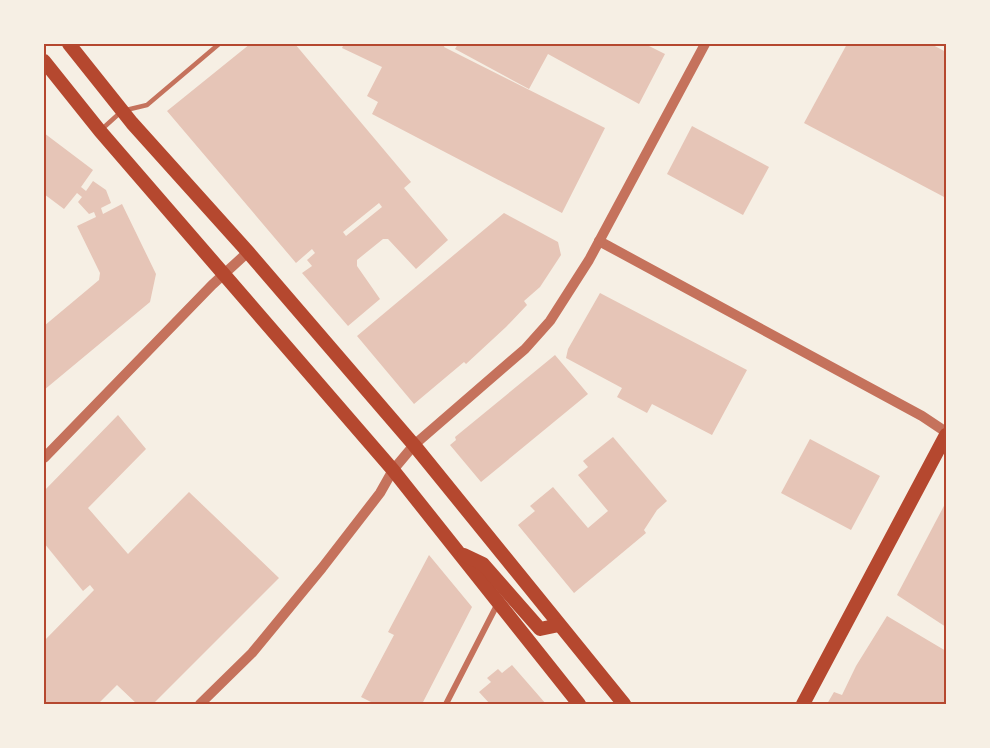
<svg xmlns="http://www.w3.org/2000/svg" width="990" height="748" font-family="'Alegreya Sans',sans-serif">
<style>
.building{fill:#e6c5b7;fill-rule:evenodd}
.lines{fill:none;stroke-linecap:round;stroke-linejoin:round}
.service{stroke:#c5725c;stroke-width:4.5}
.minor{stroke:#c5725c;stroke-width:6}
.tertiary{stroke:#c5725c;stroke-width:10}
.primary{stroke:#b5482f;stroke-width:14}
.trunk{stroke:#b5482f;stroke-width:14}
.neatline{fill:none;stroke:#b5482f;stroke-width:2}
</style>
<rect width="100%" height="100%" fill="#f6efe4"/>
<!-- building -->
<g class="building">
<path d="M250 44H295L411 182 404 188 448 240 416 269 388 239H383L357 260V266L380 299 348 326 302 273 312 266 307 260 315 253 312 249 296 263 167 111ZM379 203 382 207 346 236 343 232Z"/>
<polygon points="344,44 445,44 444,47 605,128 562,213 372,114 378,102 367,96 382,67 342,48"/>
<polygon points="458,44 645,44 665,54 639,104 548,54 529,89 455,49"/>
<polygon points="847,44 931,44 946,52 946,198 804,123"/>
<polygon points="692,126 769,167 743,215 667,174"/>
<polygon points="44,133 93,170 81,187 86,191 93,181 106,190 111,203 101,208 103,214 122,204 156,274 150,302 44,390 44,326 99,280 100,273 77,226 96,217 94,212 89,214 78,202 82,197 77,193 64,209 44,194"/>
<polygon points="504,213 558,242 561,255 540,287 524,301 527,305 506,327 466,364 464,362 414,404 357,336"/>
<polygon points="600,293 747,370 712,435 652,404 647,413 617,397 622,388 566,358 568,349"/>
<polygon points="555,355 588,394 481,482 450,445 456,440 455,437"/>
<polygon points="118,415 146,449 88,508 128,554 189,492 279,578 153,704 137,704 117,685 98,704 44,704 44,641 94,590 90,585 83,591 44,543 44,491"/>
<polygon points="613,437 667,501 657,510 644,530 646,533 574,593 518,525 535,511 530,506 553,487 588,528 608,511 578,475 588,467 583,461"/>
<polygon points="810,439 880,476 851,530 781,493"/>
<polygon points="946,502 946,627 897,595"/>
<polygon points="429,555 472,607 422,704 375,704 361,697 394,635 388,632"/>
<polygon points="887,616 946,651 946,704 827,704 834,692 842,695 856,666"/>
<polygon points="512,665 546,704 490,704 479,692 491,682 487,678 498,669 502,673"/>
</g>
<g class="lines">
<!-- service -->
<polyline class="service" points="102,129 122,111 147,105 219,44"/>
<!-- minor -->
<polyline class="minor" points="446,704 498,603"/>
<!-- tertiary -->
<g class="tertiary">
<polyline points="599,241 922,416 946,432"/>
<polyline points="44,458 212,285 248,252"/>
<polyline points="200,704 252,653 322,568 380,493 393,470 414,445 525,349 550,321 589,260 705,44"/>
</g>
<!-- primary -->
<g class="primary">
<polyline points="69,44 132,123 248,252 414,445 624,704"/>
<polyline points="44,61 100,131 393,470 579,704"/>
<polyline points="464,555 483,564 540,629 559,625"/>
</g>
<!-- trunk -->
<polyline class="trunk" points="803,704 946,435"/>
</g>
<!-- border -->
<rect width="990" height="748" fill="none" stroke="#f6efe4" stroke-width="90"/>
<rect x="45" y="45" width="900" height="658" class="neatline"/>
</svg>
